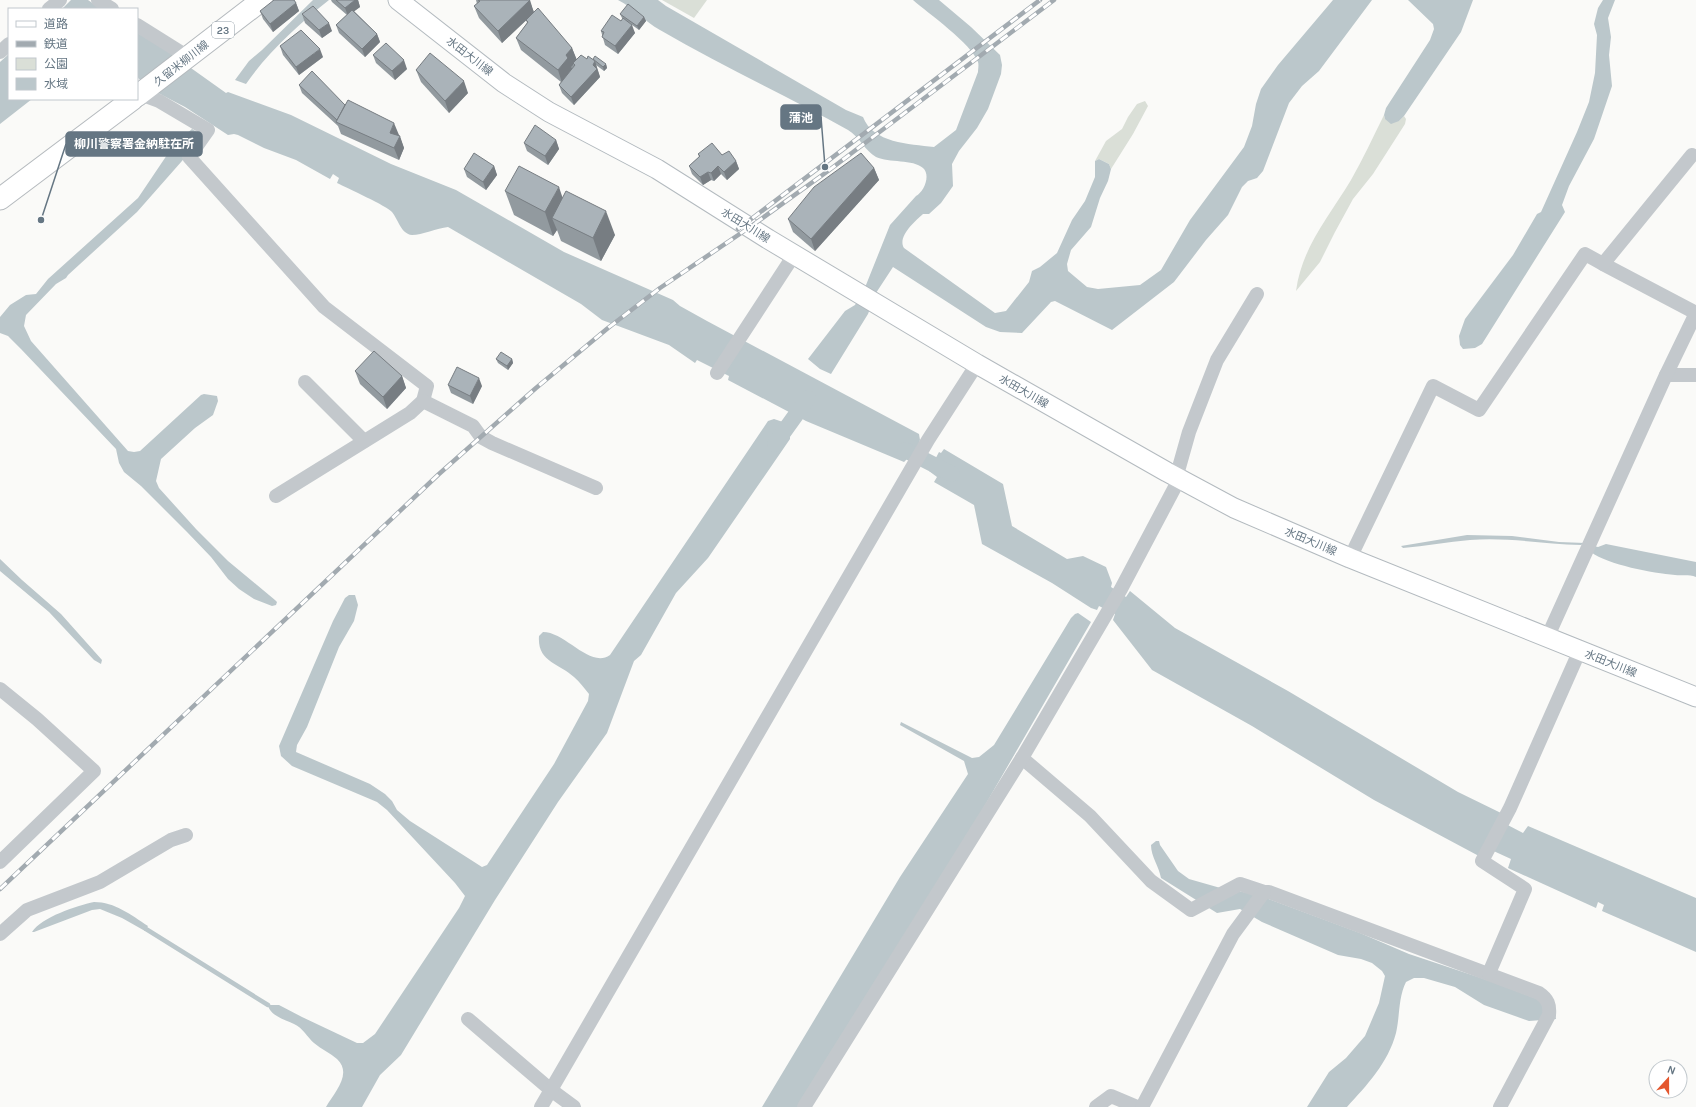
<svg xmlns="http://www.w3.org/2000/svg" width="1696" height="1107" font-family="Karla,'Noto Sans JP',sans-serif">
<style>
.green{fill:#dadfd7}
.water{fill:#bbc7cb}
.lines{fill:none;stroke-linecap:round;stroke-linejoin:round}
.stream{stroke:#bbc7cb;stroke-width:4.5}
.canal{stroke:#bbc7cb;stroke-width:16}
.secondary-casing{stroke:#b3babf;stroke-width:21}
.primary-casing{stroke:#b5babe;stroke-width:23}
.street{stroke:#c3c8cc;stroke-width:14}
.secondary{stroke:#fff;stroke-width:19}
.primary{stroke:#fff;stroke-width:21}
.rail-casing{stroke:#a2aab0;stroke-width:4.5}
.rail{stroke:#fff;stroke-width:3;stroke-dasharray:9;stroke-linecap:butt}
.wall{fill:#929a9f}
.shaded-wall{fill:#777d82}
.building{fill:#aab3b9;stroke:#777d82}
.labels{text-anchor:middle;stroke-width:4;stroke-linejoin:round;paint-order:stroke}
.shield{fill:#fff;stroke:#939fa8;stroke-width:1}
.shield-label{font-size:10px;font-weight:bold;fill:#657683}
.street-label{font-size:11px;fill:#657683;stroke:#fff}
.leader{fill:none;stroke:#657683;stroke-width:1.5}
.callout-dot{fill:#657683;stroke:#fff;stroke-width:1.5}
.callout{fill:#657683;stroke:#657683;stroke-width:1.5}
.callout-label{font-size:12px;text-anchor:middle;font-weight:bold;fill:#fff}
</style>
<rect width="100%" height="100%" fill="#fafaf8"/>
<!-- green -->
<g class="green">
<polygon points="662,0 707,0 694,18"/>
<polygon points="1145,101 1148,106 1133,134 1111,169 1109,164 1099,159 1095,161 1106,141 1122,129 1128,117 1137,104"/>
<path d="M1384 115 1385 119 1399 121 1404 116 1406 119 1405 124 1373 174 1353 199 1335 232 1320 262 1296 291C1302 247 1328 218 1351 180 1363 159 1373 137 1384 115Z"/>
</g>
<!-- water -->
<g class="water">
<polygon points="71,0 88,0 101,9 62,9"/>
<path d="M313 0H329C299 24 268 52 246 84L235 80 249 61 262 50Z"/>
<path d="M618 0H658L666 6 846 110 863 117C873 143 909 144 934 147L956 130 978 72C978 69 979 65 978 62 972 44 928 13 913 0H939L971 27 1000 55 1002 65 1001 74 988 109 977 128 959 151 952 164 953 186 941 203 929 214H923C915 221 897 237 904 248L995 313 1006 311 1029 282 1032 271 1040 267 1057 253 1072 220 1085 201 1095 177V161L1099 159 1109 164 1111 169 1108 181 1100 198 1091 227 1071 250 1067 264 1068 271 1087 287 1098 289 1140 285 1161 270 1190 220 1244 147 1252 126 1256 104 1261 89 1278 65 1333 0H1372L1319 71 1302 86 1289 103 1263 171 1257 178 1248 181 1242 187 1228 215 1206 240 1174 282 1112 330 1055 301 1051 302 1022 333 1000 332 986 327 893 267 876 293 868 314 831 374 820 369 808 359 845 311 855 305 866 285 890 225 916 196C924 192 931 175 923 168 913 159 889 163 876 157 865 151 859 136 848 130 786 95 721 66 660 30 645 22 634 8 618 0Z"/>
<polygon points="1408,0 1473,0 1461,32 1404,116 1399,121 1391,124 1385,119 1384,115 1386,108 1430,40 1434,29 1433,24"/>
<polygon points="1603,0 1615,0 1608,18 1611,37 1609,55 1612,86 1594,139 1569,186 1562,205 1565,212 1482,344 1475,348 1463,349 1460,345 1459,336 1465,319 1513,255 1537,214 1541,212 1577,132 1589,102 1595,73 1597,35 1594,24 1598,8"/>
<path d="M137 33 153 41 226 93 228 92 291 115 391 164 456 190 564 252 673 300 680 306 707 321 919 434 920 440 912 461 907 459 904 462 806 421 728 380 729 376 697 360 695 363 669 345 602 320 581 304 448 227C437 228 422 235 412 235 401 234 398 219 392 212 387 206 347 188 337 183L339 178 333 174 330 179 296 160 264 148 238 135 234 134 228 135 185 107 158 93 139 79 137 76Z"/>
<polygon points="9,54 9,99 32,99 0,124 0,62"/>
<polygon points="192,129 204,136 137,212 68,275 66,278 56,284 26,315 24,326 31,341 128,451 134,452 140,451 201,395 204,394 217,396 218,401 213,415 195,428 161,459 156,481 159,488 196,529 228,561 275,600 277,602 276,605 272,606 254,599 239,589 228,579 211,557 187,532 141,486 124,472 119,463 116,449 21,349 8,336 0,333 0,317 10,305 26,295 36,294 48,279 138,198 169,152 180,139"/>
<path d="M774 419 783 422 790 431V439L708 558 676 593 641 655 634 661 607 733 558 802 495 900 401 1055 380 1075 362 1107H326C334 1093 353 1074 337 1059 330 1053 321 1049 314 1043 307 1037 303 1028 294 1024 286 1020 270 1016 268 1005H279L302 1017 357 1043H363L375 1034 459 908 465 896 455 883 387 810 377 802 292 766 281 756 279 746 333 621 345 598 349 595H355L358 605 354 621 339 647 307 727 297 745 296 752 370 784 385 794 392 801 397 810 410 821 482 867 487 865 554 764 588 701 589 694C584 688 580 682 574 677 559 663 537 662 539 636L543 632C566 632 590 669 610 655L768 421Z"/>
<polygon points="944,449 1003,484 1012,526 1067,559 1083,556 1106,567 1112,583 1111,587 1126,597 1130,591 1175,628 1288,691 1458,792 1501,813 1500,821 1523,833 1528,826 1696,898 1696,952 1602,911 1604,905 1598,902 1596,908 1510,869 1508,868 1511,859 1487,848 1483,855 1477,855 1374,800 1252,726 1152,670 1113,620 1115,614 1099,606 1097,610 1091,608 1052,583 982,544 974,505 934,482 937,477 929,471 939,452 941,453"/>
<path d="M1467 535 1512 536 1559 542 1585 543 1581 545C1544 544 1507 537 1470 540 1448 542 1425 546 1403 548L1401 546Z"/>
<path d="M1606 544 1696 562V577C1688 574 1682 576 1675 575 1653 573 1608 565 1591 552L1594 546 1598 547Z"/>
<polygon points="0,559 22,580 61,614 102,660 101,664 94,660 49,612 0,571"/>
<polygon points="1078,613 1091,622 969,833 801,1107 762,1107 900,877 968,774 964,761 900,725 901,722 972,758 979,757 994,745 1071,618 1075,614"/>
<path d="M1156 841H1159L1160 845 1178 871 1189 879 1224 889 1255 894 1360 933 1409 954 1487 980 1553 1005 1556 1019 1529 1021 1484 1005 1455 987 1424 978H1414L1406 982C1398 998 1400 1016 1396 1033 1388 1063 1367 1085 1347 1107H1307L1329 1072 1346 1058 1365 1036 1379 1003 1385 976 1382 971 1372 963 1361 959 1338 955 1262 922 1240 909 1217 913 1161 878C1159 866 1151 857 1151 845Z"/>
<path d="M94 902C115 902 131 915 148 926L145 931 122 918 100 909 92 910 34 932H32C42 917 76 906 94 902Z"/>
</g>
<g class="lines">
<!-- stream -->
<polyline class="stream" points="146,929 268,1005"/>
<!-- canal -->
<g class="canal">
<polyline points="775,444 808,398"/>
<polyline points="905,450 952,474"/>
</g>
<!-- secondary casing -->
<g class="secondary-casing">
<polyline id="secondary" points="398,0 504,83 549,112 657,169 768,239 977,364 1167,472 1234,508 1350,558 1696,697"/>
</g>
<!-- primary casing -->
<g class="primary-casing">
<g id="primary">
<polyline points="137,96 262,0"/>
<polyline points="0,199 133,99"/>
</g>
</g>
<!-- street -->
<g class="street">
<polyline points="98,0 112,9"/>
<polyline points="49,9 60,0"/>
<polyline points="137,25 188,57"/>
<polyline points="0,52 9,44"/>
<polyline points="140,94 159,101 208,130 189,157 324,307 427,386 423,401 410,413 276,496"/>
<polyline points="1603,264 1696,313"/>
<polyline points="717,373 794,255"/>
<polyline points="1666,375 1696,375"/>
<polyline points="305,382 364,441"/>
<polyline points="423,401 473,426 481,437 492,443 596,488"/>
<polyline points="1350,558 1433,386 1479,410 1585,254 1603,264 1692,155"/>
<polyline points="1547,638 1666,375 1696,313"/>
<polyline points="0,689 37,719 94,771 0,862"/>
<path d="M1022 758 1090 816 1151 881 1191 910 1240 884 1264 892H1269L1539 993C1548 999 1550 1005 1549 1015L1500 1107"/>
<polyline points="0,934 27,910 100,882 171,840 186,835"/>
<polyline points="1489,973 1525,889 1482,861 1510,808 1580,650"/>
<polyline points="468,1019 551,1090 574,1107"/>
<polyline points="541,1107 928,440 977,364"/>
<polyline points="804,1107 1022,758 1121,589 1175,487 1178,478 1178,471 1189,432 1217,360 1257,294"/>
<polyline points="1096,1107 1111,1096 1137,1107"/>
<polyline points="1142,1107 1233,934 1264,892"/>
</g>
<!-- secondary -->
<use href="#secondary" class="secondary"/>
<!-- primary -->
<use href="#primary" class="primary"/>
<!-- rail casing -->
<g class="rail-casing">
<g id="rail">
<polyline points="738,229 1040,0"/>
<polyline points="0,889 439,474 536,388 608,328 660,288 750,227 828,171 1054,0"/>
</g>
</g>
<!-- rail -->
<use href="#rail" class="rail"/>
</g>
<!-- wall -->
<g class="wall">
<polygon points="331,0 358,0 360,7 354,11 377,34 380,42 365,57 339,33 336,25 347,15 332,2"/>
<polygon points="476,0 529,0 534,12 572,48 576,59 587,59 593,60 606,64 607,68 604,71 596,65 600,77 574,105 562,93 559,85 561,82 521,50 516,38 527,23 526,20 502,43 479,18 474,6 477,4"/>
<polygon points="296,3 299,11 273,32 263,19 260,11"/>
<polygon points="302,14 332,31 322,38 305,23"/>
<polygon points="620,14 644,17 646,21 639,30 628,22 635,33 618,54 605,45 601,31 621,21 623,19 622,18"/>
<polygon points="280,46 323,57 299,75 283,55"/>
<polygon points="373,55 407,69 395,80 376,63"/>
<polygon points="416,70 468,93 449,113 421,82"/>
<polygon points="299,85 345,105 399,135 404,148 399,160 341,134 338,126 302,93"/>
<polygon points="556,140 559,149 548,165 527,151 524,143"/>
<polygon points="698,154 722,155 736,161 739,169 727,180 721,174 714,181 711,180 703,185 692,174 689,166 699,157"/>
<polygon points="494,166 497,175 486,190 467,177 464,169"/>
<polygon points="874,168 879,180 815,251 793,232 788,219"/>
<polygon points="505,191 562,198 615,235 601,261 561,241 557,230 553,236 514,215"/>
<polygon points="496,359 512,359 513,363 508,370 498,363"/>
<polygon points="355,371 402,376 406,388 387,409 360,384"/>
<polygon points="448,385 482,386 473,404 451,393"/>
</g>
<!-- shaded-wall -->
<g class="shaded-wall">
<polygon points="355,0 358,0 360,7 348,16 345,8"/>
<polygon points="530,0 534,13 502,43 498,31"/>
<polygon points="296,3 299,11 273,32 270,24"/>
<polygon points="644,17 646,21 639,30 637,26"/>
<polygon points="329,23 332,31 322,38 319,30"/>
<polygon points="632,25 635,33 618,54 615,46"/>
<polygon points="377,34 380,42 365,57 362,49"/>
<polygon points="572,48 577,60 573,63 573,65 571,67 573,70 562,83 558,70 566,55"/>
<polygon points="320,49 323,57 299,75 296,67"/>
<polygon points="404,60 407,69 395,80 392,71"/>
<polygon points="595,61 600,77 574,105 571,97"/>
<polygon points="606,64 607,68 604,71 603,67"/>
<polygon points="464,81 468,93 449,113 445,101"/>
<polygon points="394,123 399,135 395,145 390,133"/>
<polygon points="400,136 404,148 399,160 394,148"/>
<polygon points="556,140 559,149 548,165 545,156"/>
<polygon points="736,161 739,169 727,180 724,172"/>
<polygon points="494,166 497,175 486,190 483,182"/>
<polygon points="718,166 721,174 714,181 711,173"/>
<polygon points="874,168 879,180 815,251 811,239"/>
<polygon points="708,172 711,180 703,185 700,177"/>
<polygon points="559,187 567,211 552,218 557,230 553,236 545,212"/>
<polygon points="606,211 615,235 601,261 593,238"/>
<polygon points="512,359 513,363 508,370 507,366"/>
<polygon points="402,376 406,388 387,409 383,397"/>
<polygon points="479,378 482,386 473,404 470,396"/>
</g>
<!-- building -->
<g class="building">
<polygon points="274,0 294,0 296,3 270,24 260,11"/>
<polygon points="336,0 355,0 345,8"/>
<polygon points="478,0 530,0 498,31 474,6 480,1"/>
<polygon points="628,4 644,17 637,26 620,14"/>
<polygon points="313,6 329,23 319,30 302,14"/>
<polygon points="538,8 572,48 566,55 568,58 558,70 516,38 528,22 526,20"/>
<polygon points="352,10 377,34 362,49 336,25"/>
<polygon points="612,15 621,21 623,18 632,25 615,46 602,37 604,32 601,31"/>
<polygon points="301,30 320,49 296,67 280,46"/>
<polygon points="386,43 404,60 392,71 373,55"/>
<polygon points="430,53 464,81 445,101 416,70"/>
<polygon points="581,55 587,59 588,56 595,61 593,65 597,69 571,97 559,85 575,65 573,63"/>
<polygon points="595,56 606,64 603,67 593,59"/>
<polygon points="312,71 345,105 337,120 299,85"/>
<polygon points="348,100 394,123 390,133 400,136 394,148 336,122"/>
<polygon points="535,125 556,140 545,156 524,143"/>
<polygon points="712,143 722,155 729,151 736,161 724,172 718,166 711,173 708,172 700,177 689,166 700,156 698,154"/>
<polygon points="474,153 494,166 483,182 464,169"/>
<polygon points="861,153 874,168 811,239 788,219 814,187"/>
<polygon points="519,166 559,187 545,212 505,191"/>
<polygon points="566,191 606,211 593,238 552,218"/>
<polygon points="374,351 402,376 383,397 355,371"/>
<polygon points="501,352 512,359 507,366 496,359"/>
<polygon points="457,367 479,378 470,396 448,385"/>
</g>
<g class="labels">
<!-- shield labels -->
<rect class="shield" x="212" y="22" width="22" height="16" rx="3"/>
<g class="shield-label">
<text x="223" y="34">23</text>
</g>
<!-- street labels -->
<g class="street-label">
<text transform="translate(470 56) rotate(38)" y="4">水田大川線</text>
<text transform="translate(181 63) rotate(-38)" y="4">久留米柳川線</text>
<text transform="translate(746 225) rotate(32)" y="4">水田大川線</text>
<text transform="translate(1024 391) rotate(30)" y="4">水田大川線</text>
<text transform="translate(1311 541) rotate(23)" y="4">水田大川線</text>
<text transform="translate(1611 663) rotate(22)" y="4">水田大川線</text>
</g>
</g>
<!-- callouts -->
<path class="leader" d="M825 167L821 117M41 220L66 144"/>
<g class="callout-dot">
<circle cx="825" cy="167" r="4"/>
<circle cx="41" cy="220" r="4"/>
</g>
<g class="callout">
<rect x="781" y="105" width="40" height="24" rx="4"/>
<rect x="66" y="132" width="136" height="24" rx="4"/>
</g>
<g class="callout-label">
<text x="801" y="122">蒲池</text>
<text x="134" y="148">柳川警察署金納駐在所</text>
</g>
<!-- legend -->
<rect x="8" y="8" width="130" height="92" fill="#ffffff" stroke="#c1c8cd"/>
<rect x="16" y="21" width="20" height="6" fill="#ffffff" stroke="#c1c8cd"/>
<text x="44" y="28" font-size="12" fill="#657683">道路</text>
<rect x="16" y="41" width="20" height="6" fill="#a2aab0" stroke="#c1c8cd"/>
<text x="44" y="48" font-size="12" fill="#657683">鉄道</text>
<rect x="16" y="58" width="20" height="12" fill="#dadfd7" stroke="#c1c8cd"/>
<text x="44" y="68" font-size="12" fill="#657683">公園</text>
<rect x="16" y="78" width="20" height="12" fill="#bbc7cb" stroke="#c1c8cd"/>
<text x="44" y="88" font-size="12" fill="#657683">水域</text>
<!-- north arrow -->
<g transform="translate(1668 1079) rotate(21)"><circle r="19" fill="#ffffff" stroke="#c1c8cd"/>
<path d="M0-3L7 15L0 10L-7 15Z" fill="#e4572e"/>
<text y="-6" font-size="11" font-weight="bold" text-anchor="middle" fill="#657683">N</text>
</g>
</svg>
